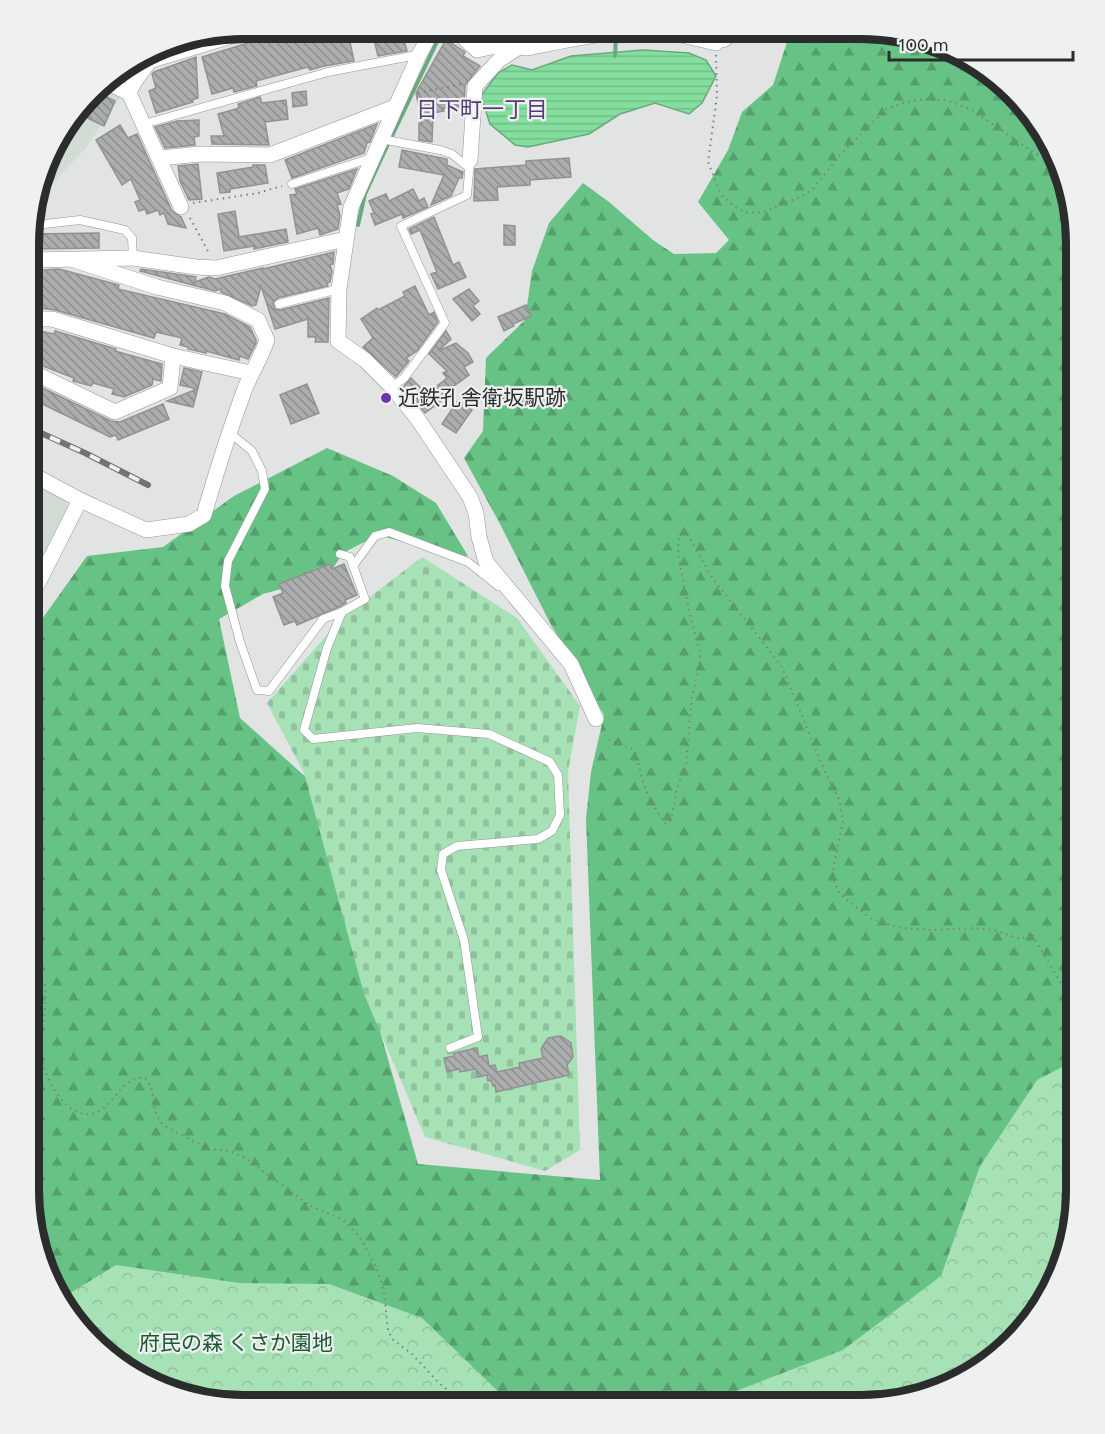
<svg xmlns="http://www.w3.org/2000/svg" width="1105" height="1434" font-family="Figtree,'Noto Sans JP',sans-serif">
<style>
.built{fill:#d2dcd5}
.forest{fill:url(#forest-firs)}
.cemetery{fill:url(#cemetery-stones)}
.park{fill:url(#park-crowns)}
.water{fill:url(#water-rules);stroke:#69a97c;stroke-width:1.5}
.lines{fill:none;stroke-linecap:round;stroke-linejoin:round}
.stream{stroke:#69a97c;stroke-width:4}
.building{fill:url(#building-back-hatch);stroke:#909391;stroke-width:1.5}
.service-casing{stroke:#929593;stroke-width:9}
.minor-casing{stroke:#929593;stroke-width:16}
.path{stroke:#7d7f7e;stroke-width:2;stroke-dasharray:1.5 4.5;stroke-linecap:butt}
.service{stroke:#fff;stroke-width:8}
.minor{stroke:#fff;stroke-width:15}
.rail-casing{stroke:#727373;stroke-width:6}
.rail{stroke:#eef1ef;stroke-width:4;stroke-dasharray:11;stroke-linecap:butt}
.poi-dot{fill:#6f35ab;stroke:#eef1ef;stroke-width:2}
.labels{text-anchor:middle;stroke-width:4.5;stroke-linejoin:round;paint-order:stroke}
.poi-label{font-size:21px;fill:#2b2c2c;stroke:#eef1ef;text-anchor:start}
.park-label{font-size:21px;fill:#185a32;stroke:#eef1ef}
.neighbourhood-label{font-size:22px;fill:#563b77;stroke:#eef1ef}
.rim{fill:none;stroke:#2b2c2c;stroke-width:8}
</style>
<defs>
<pattern id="forest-firs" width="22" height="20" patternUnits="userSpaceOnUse" patternTransform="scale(1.5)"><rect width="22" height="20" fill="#67c385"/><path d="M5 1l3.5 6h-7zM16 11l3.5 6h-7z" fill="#559f6d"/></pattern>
<pattern id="cemetery-stones" width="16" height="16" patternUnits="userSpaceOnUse" patternTransform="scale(1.5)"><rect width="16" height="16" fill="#a7e2b7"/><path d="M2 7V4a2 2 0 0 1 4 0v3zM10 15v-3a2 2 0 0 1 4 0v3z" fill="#90c29e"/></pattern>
<pattern id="park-crowns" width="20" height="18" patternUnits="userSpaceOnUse" patternTransform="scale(1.5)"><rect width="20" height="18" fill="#a7e2b7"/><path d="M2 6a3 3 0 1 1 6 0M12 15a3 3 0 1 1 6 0" fill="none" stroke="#90c29e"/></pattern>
<pattern id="water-rules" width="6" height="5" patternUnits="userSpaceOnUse" patternTransform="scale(1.5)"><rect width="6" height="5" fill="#83de9f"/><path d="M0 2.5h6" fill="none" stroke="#71bf89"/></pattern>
<pattern id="building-back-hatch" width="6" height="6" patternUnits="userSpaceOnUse" patternTransform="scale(1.5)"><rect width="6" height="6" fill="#abaeac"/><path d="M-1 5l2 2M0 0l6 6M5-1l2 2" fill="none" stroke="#8b8e8c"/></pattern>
</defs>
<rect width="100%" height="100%" fill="#e1e4e2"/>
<!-- built -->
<g class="built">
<polygon points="99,86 121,96 85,149 47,189 40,186 57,137"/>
<polygon points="30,480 64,496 68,506 30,584"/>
</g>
<!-- forest -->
<polygon class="forest" points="791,30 889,30 992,73 1054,149 1076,244 1076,1204 1040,1309 956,1383 861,1405 217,1404 124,1369 51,1285 29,1190 30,636 87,556 163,547 234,496 327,448 393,476 436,503 468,556 455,556 378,535 343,553 328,576 263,594 219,619 240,718 308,779 418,1164 600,1180 586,819 591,772 604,715 550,623 500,524 464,458 483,431 486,358 525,320 532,271 549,223 583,183 609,202 653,240 674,254 716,253 729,240 698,202 728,150 742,112 773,85"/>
<!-- cemetery -->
<polygon class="cemetery" points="422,557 517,618 580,706 568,772 580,1150 545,1171 425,1137 364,994 304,773 267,703 340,620"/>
<!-- park -->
<g class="park">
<polygon points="1076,1060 1076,1204 1040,1309 956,1383 861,1405 691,1405 718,1398 843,1350 941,1276 980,1166 1037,1080"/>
<polygon points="116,1265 239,1283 329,1284 422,1318 505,1398 534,1405 217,1404 124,1369 62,1298"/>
</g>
<!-- water -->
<polygon class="water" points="643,50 689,53 706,60 716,76 702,103 689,114 655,103 620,114 589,134 528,147 515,145 490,124 481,96 498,73 512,65 532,70 571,56"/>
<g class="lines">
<!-- stream -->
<g class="stream">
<polyline points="615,56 616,36"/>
<polyline points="392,136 443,29"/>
<polyline points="358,225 365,194 388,144"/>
</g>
</g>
<!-- building -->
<g class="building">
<polygon points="284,29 330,29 333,37 348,33 354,61 324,66 310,70 308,67 256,81 257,86 234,92 233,88 212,94 202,57 271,36 285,31"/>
<polygon points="384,29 401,29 407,51 378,56 372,32"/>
<polygon points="448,36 453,41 450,42 465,52 463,56 480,66 465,85 464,110 443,108 444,111 433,113 432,142 419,140 419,123 422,123 416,93"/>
<polygon points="196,57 198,98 192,100 193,102 156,113 149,91 156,88 152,74 154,72"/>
<polygon points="95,91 115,101 104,126 77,113"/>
<polygon points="306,91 307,105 293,107 292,93"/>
<polygon points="260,97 262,103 286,100 288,119 265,122 269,145 212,144 211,136 224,136 218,114 236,109 239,107 238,104"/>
<polygon points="199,120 199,136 194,137 195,145 165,148 155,127 177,121"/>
<polygon points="377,124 370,142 367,143 364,153 292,178 285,160"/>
<polygon points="120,125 128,138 137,134 172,211 181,217 186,228 168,224 164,213 160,215 158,210 147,214 145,209 139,211 135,202 140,200 131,179 122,185 96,140"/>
<polygon points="402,150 447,159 447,165 463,172 462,178 459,178 451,196 431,205 444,175 399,167"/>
<polygon points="569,158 571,177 530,180 530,185 497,187 498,200 474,201 475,169 526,165 526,161"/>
<polygon points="198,164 202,199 189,200 180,181 178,166"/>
<polygon points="253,165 265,165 268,183 230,189 230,192 220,193 217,173 253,167"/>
<polygon points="357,169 349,189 337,193 341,204 337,205 340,215 338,229 320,235 318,228 297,234 290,195 297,194 295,189"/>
<polygon points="413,189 419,201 424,198 428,207 403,218 402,214 375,225 371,214 374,213 369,201 386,194 389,201"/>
<polygon points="235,211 239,237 286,229 288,242 254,249 254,246 224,251 218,214"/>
<polygon points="434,217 453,265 459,262 466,277 438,289 431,274 437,272 420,230 411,234 409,229"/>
<polygon points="504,225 515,226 515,245 504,245"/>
<polygon points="99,233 99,248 30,249 30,234"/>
<polygon points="334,252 333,264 330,265 332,271 330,282 327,283 328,286 278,298 273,303 275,309 280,310 329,298 328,342 315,342 316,337 308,337 308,319 275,329 261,286 256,305 252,306 221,292 221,289 215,291 140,271 141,269 196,277 195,282 209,277 215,279 263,268 263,269"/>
<polygon points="59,269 119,285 118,289 225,314 250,327 256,340 256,343 248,359 240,356 239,360 206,351 206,353 188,349 188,347 180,345 182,338 156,332 154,338 55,310 30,307 30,271"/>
<polygon points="415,286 429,315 434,312 438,322 417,351 406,358 409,361 396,377 363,347 373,338 361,319 377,308 378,310 405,296 403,292"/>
<polygon points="469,289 479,301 473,306 480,314 472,321 453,299"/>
<polygon points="526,305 531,316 513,324 514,326 504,331 498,317"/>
<polygon points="30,329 54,334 55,331 116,349 115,351 129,355 162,364 161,381 153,379 152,385 124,397 112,394 114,389 93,383 91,386 73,381 74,378 30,361"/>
<polygon points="446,331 451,339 438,351 456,343 468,353 473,362 464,367 469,375 450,389 452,393 425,413 404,386 411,378 427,394 447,378 443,373 447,371 429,354"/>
<polygon points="184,368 202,372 193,407 167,401 197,389 180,385"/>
<polygon points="30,382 111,421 120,422 163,404 169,419 118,440 116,435 110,437 30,398"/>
<polygon points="307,384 319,413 291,424 280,395"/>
<polygon points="458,400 472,410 456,433 442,424"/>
<polygon points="330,564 332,569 344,564 357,595 345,600 346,603 339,607 297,625 295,621 284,625 273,597 283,593 279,584"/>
<polygon points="561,1036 571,1043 573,1057 567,1065 569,1075 496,1092 495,1085 493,1086 491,1080 488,1081 487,1075 478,1077 476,1069 460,1072 459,1069 447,1072 444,1058 454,1056 454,1053 477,1048 479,1057 487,1055 489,1066 495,1065 497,1072 520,1067 519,1063 543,1058 541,1049 548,1038"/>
</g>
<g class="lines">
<!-- service casing -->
<g class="service-casing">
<g id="service">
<polyline points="758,30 762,30"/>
<polyline points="716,43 725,43 741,30"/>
<polyline points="144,124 328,72 417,55"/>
<polyline points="381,139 440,150 452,154 469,168"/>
<polyline points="292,184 371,158"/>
<polyline points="30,223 45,224 80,220 125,230 132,238 133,258"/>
<polyline points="279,304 339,289"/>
<polyline points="392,387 404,378 445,323 401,226 467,195 470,160"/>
<polyline points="230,433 252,451 262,471 265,489 228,561 225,586 240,642 257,690 269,691 323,619 342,612 365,599 350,557 340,554"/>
<polyline points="353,566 375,536 389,532 468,562 498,586"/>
<polyline points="342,612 327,648 304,730 313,739 417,728 489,734 550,762 558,775 560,815 552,831 538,839 457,846 443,854 441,870 464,940 478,1037 450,1048"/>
</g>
</g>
<!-- minor casing -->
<g class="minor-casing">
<g id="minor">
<polyline points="433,29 419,55 351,207 339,289 338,341 365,360 392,387 417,418 470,497 476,513 479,537 486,562 571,664 596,719"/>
<path d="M454 29 477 50 510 43 519 47 527 48C573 39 624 26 670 33 686 35 701 40 716 43"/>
<polyline points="152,60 255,29"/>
<polyline points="104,81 129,93 181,207"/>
<path d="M129 93C135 76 148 67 156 51"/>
<polyline points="160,158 200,154 270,155 395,107"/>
<polyline points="470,160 475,86 499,60 519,47"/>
<polyline points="30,260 133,258 196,267 216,268 346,239"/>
<polyline points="30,319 52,319 173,356 251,373"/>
<polyline points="30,371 115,412 170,388 173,356"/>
<path d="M30 473 80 500 146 530 189 524 204 515C216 473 229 432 244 391 251 373 261 358 267 340L258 320 225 303 157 287 74 260"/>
<polyline points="30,599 80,500"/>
</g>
</g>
<!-- path -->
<g class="path">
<polyline points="716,55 717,96 708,162 721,195 735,207 748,213 764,212 802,196 813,189 840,155 886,109 906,102 924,99 946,100 972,110 1030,150 1058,166"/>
<polyline points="418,93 462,84"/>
<polyline points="193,203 258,193 282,186"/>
<polyline points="190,218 210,255"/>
<path d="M602 730 607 739 635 750C642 781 646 798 666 824L671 820 677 788 686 765 692 696 699 668 700 653 690 615 678 554 679 537 682 534 688 535 711 576 782 667 825 772 839 799 843 821 833 870 834 881 840 894 870 918 887 924 902 928 935 930 970 928 993 930 1021 939 1031 933 1076 1008"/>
<path d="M29 959C34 968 43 976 45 986 48 1007 40 1030 41 1051 42 1073 61 1112 86 1114 113 1116 118 1075 145 1078 158 1092 149 1109 163 1125L208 1149 230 1151 245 1158 309 1205 343 1220 360 1237 377 1269 384 1292 388 1330 392 1339 412 1354 438 1382 464 1404"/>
</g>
<!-- service -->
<use href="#service" class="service"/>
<!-- minor -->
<use href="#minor" class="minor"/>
<!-- rail casing -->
<g class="rail-casing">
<polyline id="rail" points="30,428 85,453 148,485"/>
</g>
<!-- rail -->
<use href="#rail" class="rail"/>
</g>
<!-- markers -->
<circle class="poi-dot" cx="386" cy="398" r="6"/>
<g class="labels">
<!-- poi labels -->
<g class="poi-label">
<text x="398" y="405">近鉄孔舎衛坂駅跡</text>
</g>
<!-- park labels -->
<g class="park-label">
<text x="236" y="1350">府民の森 くさか園地</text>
</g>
<!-- neighbourhood labels -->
<g class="neighbourhood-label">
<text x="482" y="117">日下町一丁目</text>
</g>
</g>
<!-- crop -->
<path d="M0 0H1105V1434H0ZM244 39H861A205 205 0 0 1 1066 244V1190A205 205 0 0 1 861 1395H244A205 205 0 0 1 39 1190V244A205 205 0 0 1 244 39Z" fill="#eef1ef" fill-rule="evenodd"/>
<path class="rim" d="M244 39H861A205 205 0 0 1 1066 244V1190A205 205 0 0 1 861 1395H244A205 205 0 0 1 39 1190V244A205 205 0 0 1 244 39Z"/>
<!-- scale -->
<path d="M889 51v9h184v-9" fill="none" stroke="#2b2c2c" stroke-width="3"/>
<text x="898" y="51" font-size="18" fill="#2b2c2c" stroke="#eef1ef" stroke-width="4.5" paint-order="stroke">100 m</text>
</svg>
